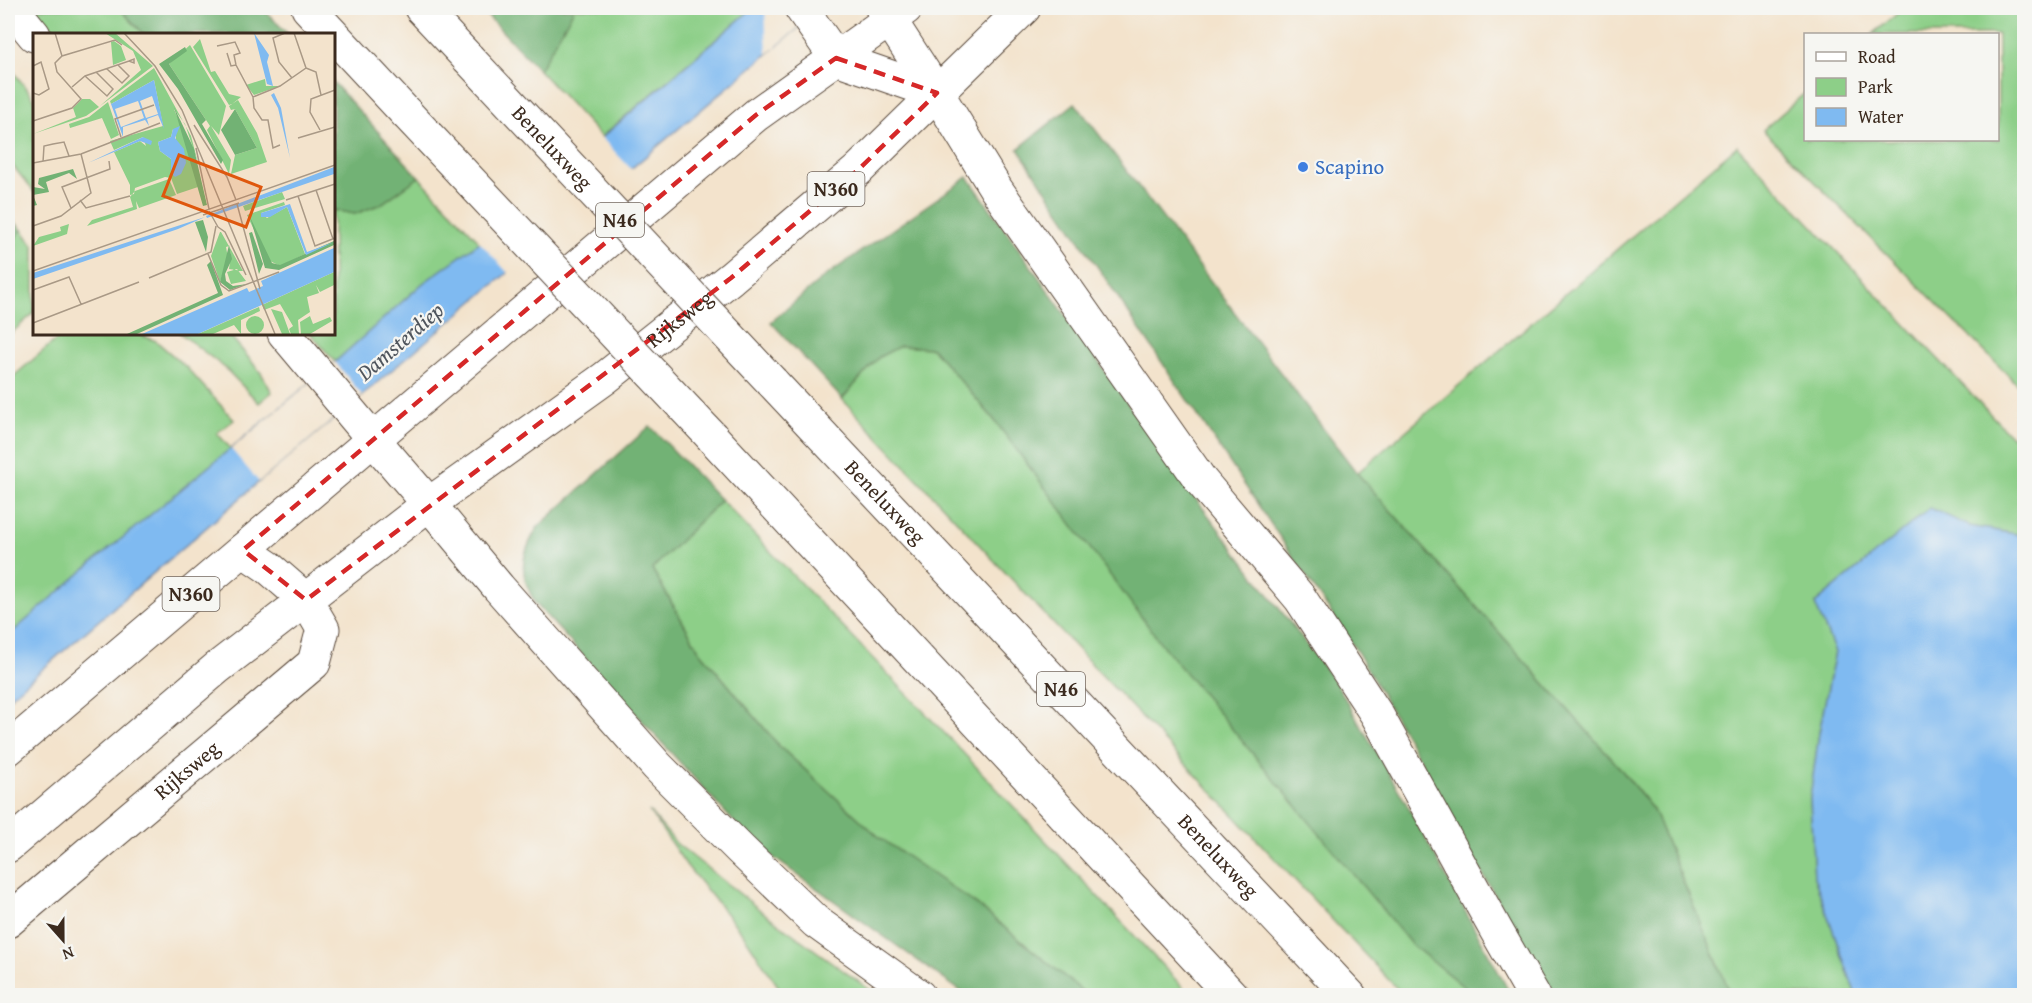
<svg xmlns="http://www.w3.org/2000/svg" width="2032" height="1003" font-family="'Gentium Book Plus',serif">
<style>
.green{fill:#8dcf88;stroke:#647c53;stroke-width:1.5}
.forest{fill:#72b274;stroke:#566e49;stroke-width:1.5}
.water{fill:#7fbaf1;stroke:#5d7288;stroke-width:1.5}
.pier{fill:#f3e3cc}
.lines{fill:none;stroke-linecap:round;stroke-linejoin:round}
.minor-casing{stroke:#574638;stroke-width:35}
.major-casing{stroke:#574638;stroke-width:35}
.highway-casing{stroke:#574638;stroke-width:35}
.minor{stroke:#fff;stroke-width:33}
.major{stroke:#fff;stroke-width:33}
.highway{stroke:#fff;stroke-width:33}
.highway-bridge-casing{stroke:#574638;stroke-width:35;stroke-linecap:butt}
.highway-bridge{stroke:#fff;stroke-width:33}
.marked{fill:none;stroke:#d62828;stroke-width:4.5;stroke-dasharray:12 8;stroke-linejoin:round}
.shop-dot{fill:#3f7fe0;stroke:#f6f6f2;stroke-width:2}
.labels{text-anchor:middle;stroke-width:4.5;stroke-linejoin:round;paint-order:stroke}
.shield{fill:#f6f6f2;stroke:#73675e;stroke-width:1.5}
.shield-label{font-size:20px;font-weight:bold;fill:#3b2a1e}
.street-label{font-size:21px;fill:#3b2a1e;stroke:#f6f6f2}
.shop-label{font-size:21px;fill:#366cbe;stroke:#f6f6f2;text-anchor:start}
.water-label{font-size:22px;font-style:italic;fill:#4f555d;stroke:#f6f6f2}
.inset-road{fill:none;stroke:#a99986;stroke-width:1.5}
.view{fill:#df570d;fill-opacity:0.15;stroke:#df570d;stroke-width:3}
.inset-edge{fill:none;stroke:#3b2a1e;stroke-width:3}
</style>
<rect width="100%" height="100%" fill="#f6f6f2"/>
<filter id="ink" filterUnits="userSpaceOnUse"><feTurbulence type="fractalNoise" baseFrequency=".0167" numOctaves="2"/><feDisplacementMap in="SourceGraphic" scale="12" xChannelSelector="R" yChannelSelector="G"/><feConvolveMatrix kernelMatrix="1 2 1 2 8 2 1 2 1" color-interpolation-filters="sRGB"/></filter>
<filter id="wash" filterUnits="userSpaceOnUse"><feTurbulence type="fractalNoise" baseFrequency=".008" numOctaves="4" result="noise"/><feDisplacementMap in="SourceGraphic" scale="24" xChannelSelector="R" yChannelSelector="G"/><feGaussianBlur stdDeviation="1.35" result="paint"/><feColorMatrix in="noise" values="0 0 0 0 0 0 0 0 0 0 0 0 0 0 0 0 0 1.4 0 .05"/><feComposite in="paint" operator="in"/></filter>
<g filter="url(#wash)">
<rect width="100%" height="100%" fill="#f3e3cc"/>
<!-- green -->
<g class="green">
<polygon points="35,8 119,8 144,34 57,34"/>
<polygon points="572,8 753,8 601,137 539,70 573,11"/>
<polygon points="1904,8 2024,8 2024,391 1763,130 1805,93 1806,140 1998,140 1998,34 1873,34"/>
<polygon points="8,65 34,98 34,192 8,160"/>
<polygon points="1737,146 2011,436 2024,440 2024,538 2016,534 1969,526 1929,509 1815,604 1835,652 1819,733 1810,798 1814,877 1856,995 1731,995 1653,810 1619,767 1357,473"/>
<polygon points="419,177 480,242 422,284 335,362 310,333 333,333 333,210 355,214 381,204"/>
<polygon points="22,230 34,246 34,313 8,336 8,246"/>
<polygon points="64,333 136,333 156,341 186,367 234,420 217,433 231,449 91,564 8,636 8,381"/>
<polygon points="180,333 228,333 261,373 272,392 259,403 225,368"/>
<polygon points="900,346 932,348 992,417 1411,944 1474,995 1403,995 842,399 879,357"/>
<polygon points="721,500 954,743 1190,995 1087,995 977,905 879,837 780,747 699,650 652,569"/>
<polygon points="649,811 677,844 764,913 877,995 784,995 743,934 687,866"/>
</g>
<!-- forest -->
<g class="forest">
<polygon points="119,8 262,8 288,34 144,34"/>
<polygon points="480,8 572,8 573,11 539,70"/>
<polygon points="333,82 419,177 381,204 355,214 333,210"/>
<polygon points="1075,103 1357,473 1619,767 1653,810 1731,995 1556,995 1550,988 1473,858 1419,759 1358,653 1018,149"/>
<polygon points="968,177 1186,486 1336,683 1405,801 1511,995 1474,995 1411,944 1163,646 992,417 932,348 900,346 879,357 842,399 771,322 824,277"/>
<polygon points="8,214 22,230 8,246"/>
<path d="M650 426 721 500 652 569 699 650 780 747 879 837 977 905 1087 995H966L753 843 536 604C518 574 520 556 538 527Z"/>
</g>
<!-- water -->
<g class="water">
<polygon points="753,8 822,8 259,482 8,699 8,636 91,564 335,362 422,284 480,242 544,187"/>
<polygon points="1930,508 1969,526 2016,534 2024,538 2024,995 1856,995 1814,877 1810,798 1819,733 1835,652 1815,604"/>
</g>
<!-- pier -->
<g class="pier">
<polygon points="765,8 822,8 767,54"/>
<polygon points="599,135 633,171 510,275 477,239"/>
<polygon points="335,362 362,395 259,482 231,449"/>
</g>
</g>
<g filter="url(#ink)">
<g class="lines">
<!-- minor casing -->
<g class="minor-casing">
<g id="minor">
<polyline points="801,8 836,58 937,93"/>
<path id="s1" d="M8 921 314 663 323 629 306 600 268 567 243 550"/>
</g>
</g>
<!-- major casing -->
<g class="major-casing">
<g id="major">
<polyline points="882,8 937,93"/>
<polyline points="373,439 429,504"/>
<polyline points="8,749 756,115 906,8"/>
<path id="s2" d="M8 846 217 668 429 504 605 378 731 278 858 170 1024 8"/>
</g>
</g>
<!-- highway casing -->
<g class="highway-casing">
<g id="highway">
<polyline points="12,8 34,35"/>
<polyline points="308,8 407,114"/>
<polyline points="421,8 468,58"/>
<polyline points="937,93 996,189 1202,482 1300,598 1377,715 1496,930 1534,996"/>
<polyline points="284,333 373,439"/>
<path id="s3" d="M772 382 1350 996"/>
<polyline points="712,437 1232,996"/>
<polyline points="429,504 499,588 657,766 740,849 816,922 919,996"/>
</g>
</g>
<!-- minor -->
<use href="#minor" class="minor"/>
<!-- major -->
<use href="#major" class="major"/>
<!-- highway -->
<use href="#highway" class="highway"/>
<!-- highway-bridge casing -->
<g class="highway-bridge-casing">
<g id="highway-bridge">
<path id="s4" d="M468 58 772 382"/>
<polyline points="407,114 712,437"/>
</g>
</g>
<!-- highway-bridge -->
<use href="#highway-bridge" class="highway-bridge"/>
</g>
</g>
<!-- marked area -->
<path class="marked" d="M836 58 937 93 858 170 731 278 306 600 243 550 756 115Z"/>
<!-- markers -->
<circle class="shop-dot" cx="1303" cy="167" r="6"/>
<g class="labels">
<!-- shield labels -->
<g class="shield">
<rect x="807.5" y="172" width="57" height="34" rx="4.5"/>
<rect x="596" y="203" width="48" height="34" rx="4.5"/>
<rect x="162.5" y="577" width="57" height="34" rx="4.5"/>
<rect x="1037" y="672" width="48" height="34" rx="4.5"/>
</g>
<g class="shield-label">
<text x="836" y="196">N360</text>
<text x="620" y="227">N46</text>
<text x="191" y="601">N360</text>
<text x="1061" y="696">N46</text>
</g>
<!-- street labels -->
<g class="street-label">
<text dy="7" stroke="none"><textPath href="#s4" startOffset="123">Beneluxweg</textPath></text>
<text dy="7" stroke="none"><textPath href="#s2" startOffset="854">Rijksweg</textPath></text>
<text dy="7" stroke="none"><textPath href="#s3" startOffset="165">Beneluxweg</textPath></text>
<text dy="7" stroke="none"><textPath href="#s1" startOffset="234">Rijksweg</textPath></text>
<text dy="7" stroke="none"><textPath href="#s3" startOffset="651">Beneluxweg</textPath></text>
</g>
<!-- shop labels -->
<g class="shop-label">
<text x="1315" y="174">Scapino</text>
</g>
<!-- water labels -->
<g class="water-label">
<text transform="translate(400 341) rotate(-41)" y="8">Damsterdiep</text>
</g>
</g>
<!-- overview -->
<g transform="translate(33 33)">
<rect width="302" height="302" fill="#f3e3cc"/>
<path d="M72 0H82L120 33 67 73 108 37 100 18ZM167 6 178 39 182 38 196 61 208 64 199 71 196 72 160 14ZM81 8 88 13 93 27 80 32 78 9ZM157 12 193 73 186 102 178 93 198 127 196 141 174 97 177 93 136 31ZM121 35 158 103 165 130 152 91 141 76 154 108 165 154 144 161 138 145 132 144 102 155 101 161 97 162V152L81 119 107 108 113 113 110 104 81 117 77 108 130 93 121 47 78 71 77 68ZM140 96 143 98 142 143 138 140V126L127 118 125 109 138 104ZM232 46 233 53H247L221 62 213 52ZM49 66H57L66 74 53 83 0 101 43 84 40 75ZM205 67 224 100 234 129 198 141 202 122 224 115 202 76 198 77 196 73ZM75 69 86 102 78 106 69 85 37 95 36 91 56 84ZM136 146 143 162 106 175 103 168 104 176 54 193 59 187 100 174 97 164 102 158ZM249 159 252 166 212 178 210 173ZM251 169 252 172 228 180 234 185 254 174 272 221 247 233 235 227 214 182ZM36 191 34 201 0 213 6 204 28 198 27 194ZM187 199H188L210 238 196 236 198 222 196 213 193 214 195 225 187 249 178 223ZM204 236 213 248 198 251 194 239ZM301 239V252L287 259 283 252 286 260 274 264 277 279 265 287 266 301H258L256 296 260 293 247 271 231 277 229 272ZM226 274 227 278 208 287V301L201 292 180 301H165ZM238 276 249 279 257 301H249ZM213 292a9 9 0 1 1 18 0a9 9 0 1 1-18 0ZM277 283 280 291 297 284 299 288 277 301H268L267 289Z" fill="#8dcf88" fill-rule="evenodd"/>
<path d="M152 14 154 18 136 31 173 87 169 91 190 127 188 131 145 56 126 31ZM141 74 161 116 174 172 170 173ZM202 76 224 115 202 122 188 97ZM40 136 44 146 36 140 13 149 16 159 0 162 4 172 0 173V154L12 156 5 151 6 145ZM217 184 239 230 247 232 301 208V212L246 237 232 235ZM170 187 175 204 173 219 162 189ZM219 199 230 231 226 241 216 200ZM196 212 199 226 192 241 193 248 200 253 214 251 197 257 187 249ZM178 228 190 262 104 301H94L185 260 174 232Z" fill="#72b274"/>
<path d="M221 0 236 22 234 29 240 53 234 51ZM121 47 131 96 125 82 114 86 116 93 112 87 90 94V104L78 71ZM119 63 125 81 113 85 107 68ZM105 68 111 85 88 94 82 76ZM241 60 248 75 257 125 245 75 238 62ZM147 93 142 105 151 116 153 130 148 141 142 144 138 140V126L127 118 125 109 138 104 140 96ZM110 104 119 108 118 112 107 108 55 130ZM301 134V141L174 185 173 183ZM257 171 274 219 301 209 273 222 254 174 237 184H228V180ZM172 184 145 196 0 246V240ZM301 215V239L165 301H109L214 255 216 259 230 253 228 248Z" fill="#7fbaf1" fill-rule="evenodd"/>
<path class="inset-road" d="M22 0 29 23M91 0 122 33 149 77 242 301M252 0 240 5 246 29 259 45M184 13 202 9 207 20 201 22 203 32 220 64M194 20 198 33 203 32M0 33 8 29 16 56 6 62 0 60M273 35 283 39 288 62M74 36 89 50 96 43 85 32M52 43 74 63 80 56 63 39M39 54 52 43 96 28 101 30V26L96 28M220 64 247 53 273 35 261 0M220 64 221 75 229 87H235L240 115 247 112M0 88 39 75 48 66 24 39 22 30 29 23 82 7 89 12M161 92 194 144 203 167M287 97 277 79 278 66 302 57M88 104 82 86 121 72M265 105 302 94M163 115 176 176M10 129 11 113 20 111 31 109 36 123M0 130 48 121 127 90M283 157 300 206M265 163 282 213 302 205M47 167 53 175 97 163M253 167 302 151M204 171 227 256M38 175 29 154 77 136 76 128M176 178 185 194M170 182 206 170M0 193 28 183 58 160 48 121M185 194 192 199 213 242M175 221 188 252 196 258 246 239M0 238 302 132M116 245 178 219 183 193M0 257 36 244 48 271M0 290 106 249"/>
<path class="view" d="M146 122 228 154 213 194 130 163Z"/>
<rect width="302" height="302" class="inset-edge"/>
</g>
<!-- margin -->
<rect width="2032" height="1003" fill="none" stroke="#f6f6f2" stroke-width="30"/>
<!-- legend -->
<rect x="1804" y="33" width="195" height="108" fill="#f6f6f2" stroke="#aba49d" stroke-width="1.5"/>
<rect x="1816" y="52" width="30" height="9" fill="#ffffff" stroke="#aba49d" stroke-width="1.5"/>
<text x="1858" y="63" font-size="18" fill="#3b2a1e">Road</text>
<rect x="1816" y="78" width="30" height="18" fill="#8dcf88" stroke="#aba49d" stroke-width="1.5"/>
<text x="1858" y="93" font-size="18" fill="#3b2a1e">Park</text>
<rect x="1816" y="108" width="30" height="18" fill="#7fbaf1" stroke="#aba49d" stroke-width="1.5"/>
<text x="1858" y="123" font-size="18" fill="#3b2a1e">Water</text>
<!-- north arrow -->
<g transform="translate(63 940) rotate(159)" stroke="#f6f6f2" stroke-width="4.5" paint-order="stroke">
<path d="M0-4.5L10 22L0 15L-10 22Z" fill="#3b2a1e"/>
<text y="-9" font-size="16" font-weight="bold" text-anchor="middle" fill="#3b2a1e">N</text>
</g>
</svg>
